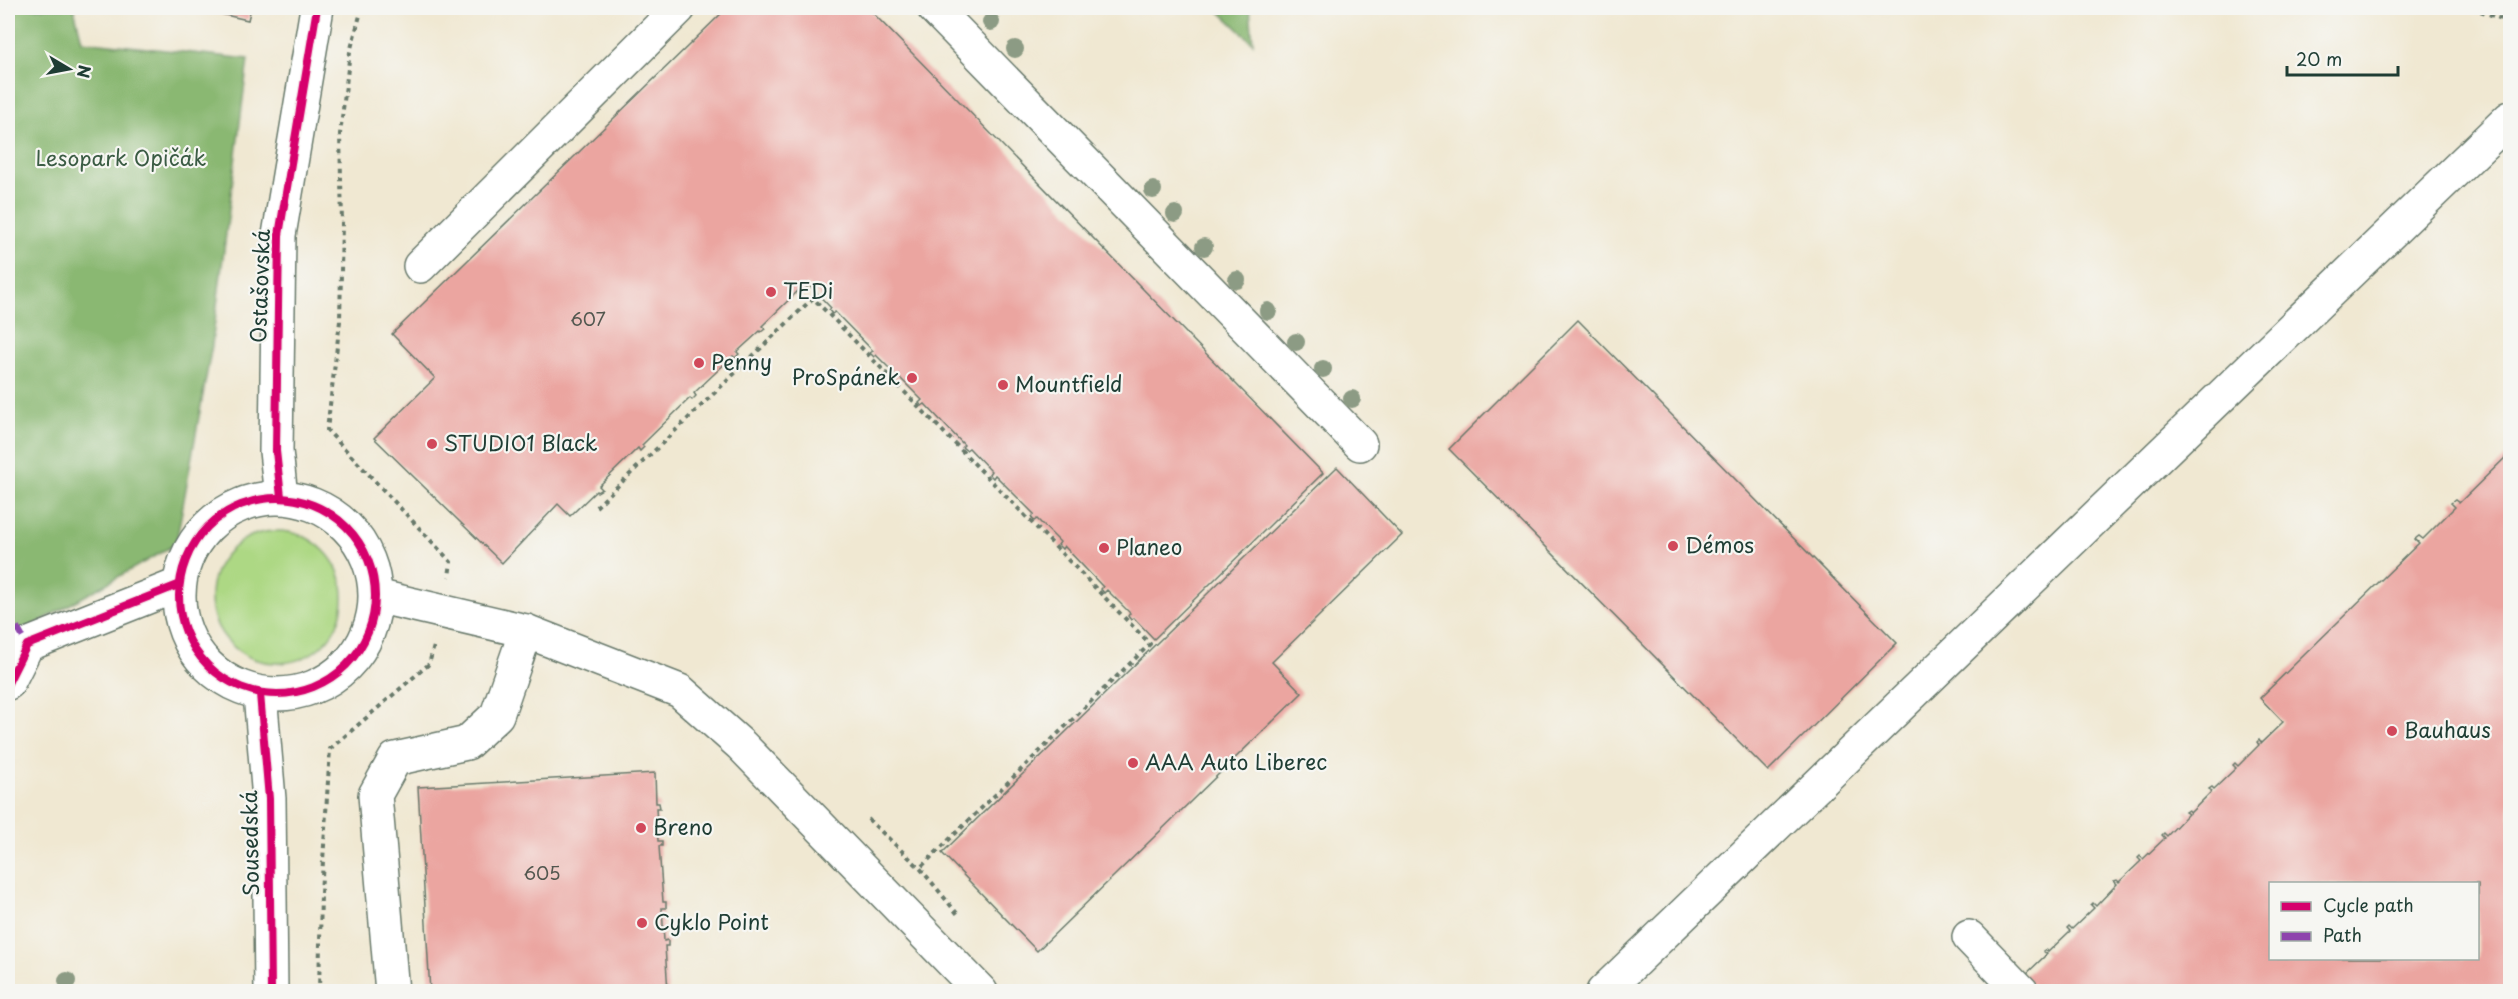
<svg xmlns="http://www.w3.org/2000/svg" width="2518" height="999" font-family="'Playpen Sans',sans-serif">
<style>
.green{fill:#add884;stroke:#668a5c;stroke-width:1.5}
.forest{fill:#8ab872;stroke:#547a53;stroke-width:1.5}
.building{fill:#eba5a0;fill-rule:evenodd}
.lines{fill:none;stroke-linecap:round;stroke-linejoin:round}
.minor-casing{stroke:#68796b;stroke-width:36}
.path{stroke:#68796b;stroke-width:4;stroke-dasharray:4.5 4.5;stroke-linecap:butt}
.minor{stroke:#fff;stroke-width:33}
.quiet{stroke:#8e44ad;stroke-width:6;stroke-dasharray:12 6;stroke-linecap:butt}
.cycleway-casing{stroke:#f6f6f2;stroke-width:11}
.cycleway{stroke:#d6006c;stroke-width:8}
.tree{fill:#8c9b84}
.poi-dot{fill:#d1495b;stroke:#f6f6f2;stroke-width:2}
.labels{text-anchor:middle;stroke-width:4.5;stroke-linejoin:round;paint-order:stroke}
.number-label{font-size:18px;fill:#52574f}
.park-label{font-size:21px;fill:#3b5c44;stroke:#f6f6f2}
.street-label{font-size:21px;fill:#1f3d34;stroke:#f6f6f2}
.poi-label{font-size:21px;fill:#1f3d34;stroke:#f6f6f2;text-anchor:start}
</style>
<rect width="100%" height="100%" fill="#f6f6f2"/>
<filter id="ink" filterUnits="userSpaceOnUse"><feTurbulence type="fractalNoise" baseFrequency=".0167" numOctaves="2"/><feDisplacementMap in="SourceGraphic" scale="12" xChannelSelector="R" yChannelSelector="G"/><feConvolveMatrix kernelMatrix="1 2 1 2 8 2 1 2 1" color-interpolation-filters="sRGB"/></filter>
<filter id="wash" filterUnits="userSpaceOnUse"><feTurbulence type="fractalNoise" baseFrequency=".008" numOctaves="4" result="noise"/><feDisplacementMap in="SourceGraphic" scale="24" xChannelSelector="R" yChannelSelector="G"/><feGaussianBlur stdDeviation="1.35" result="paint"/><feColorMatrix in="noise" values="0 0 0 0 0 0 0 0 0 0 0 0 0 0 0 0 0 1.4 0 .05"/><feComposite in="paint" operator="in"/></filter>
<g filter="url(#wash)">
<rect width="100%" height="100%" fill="#f0e8d2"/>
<!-- green -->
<circle class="green" cx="277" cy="597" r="66"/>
<!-- forest -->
<g class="forest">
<polygon points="8,8 74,8 82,41 248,59 212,345 176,544 18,634 8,651"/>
<polygon points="1216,8 1250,8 1253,43"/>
</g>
<g id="blocks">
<!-- building -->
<g class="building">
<polygon points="202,8 251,8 248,20 202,10"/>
<polygon points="727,8 868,8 1323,473 1154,639 1134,618 1131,620 1128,616 1130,613 1107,590 1104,593 1101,589 1103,587 1064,546 1062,549 1058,545 1060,542 1037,519 1034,521 1031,517 1034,514 995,475 993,478 989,474 991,471 969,448 966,450 962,447 964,445 925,404 922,406 919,403 922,400 899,377 896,379 892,375 894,373 876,355 874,357 870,353 873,351 835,312 832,314 829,310 831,308 807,283 808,286 804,291 801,288 762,326 765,329 761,332 760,331 737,352 739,354 735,358 733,356 694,393 696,396 692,400 690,398 642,445 644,447 640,451 638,448 599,486 602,489 597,492 596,491 570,516 558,504 502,563 374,438 435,378 392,334"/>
<polygon points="1578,320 1897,643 1768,771 1449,449"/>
<path d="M2510 453V992H2039L2024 976 2047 954 2043 951 2046 949 2048 952 2070 931 2067 928 2069 926 2072 929 2094 908 2091 905 2093 903 2096 906 2117 884 2114 881 2117 880 2119 882 2141 861 2138 858 2140 856 2143 859 2165 838 2162 835 2164 833 2167 836 2188 814 2185 812 2188 810 2190 813 2212 791 2209 789 2212 787 2214 789 2236 768 2233 765 2235 763 2238 766 2259 745 2257 742 2259 740 2261 743 2283 722 2260 698 2419 543 2415 539 2419 536 2423 539 2455 507 2451 503 2455 500 2459 503ZM2270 884H2478V958H2270Z"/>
<polygon points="1337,467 1402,535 1272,662 1302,693 1037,951 942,853"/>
<polygon points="655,773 656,803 659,803 660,808 656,808 658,841 662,841 662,846 659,846 663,902 666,902 666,908 662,908 664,941 668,940 668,946 665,946 668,992 430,992 418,787"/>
</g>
</g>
</g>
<g filter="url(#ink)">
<use href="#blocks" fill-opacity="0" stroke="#68796b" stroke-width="1.5"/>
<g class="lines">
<!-- minor casing -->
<g class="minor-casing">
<g id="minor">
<polyline points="934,8 1360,444"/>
<polyline points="420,266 679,8"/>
<polyline points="281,497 276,451 279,235 317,8"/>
<circle cx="277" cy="596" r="98"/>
<polyline points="376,596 526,631 680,691 741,745 981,992"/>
<polyline points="8,683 27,645 178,585"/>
<polyline points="260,694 269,799 271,992"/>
<polyline points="1969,937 2022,992"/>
<polyline points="392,992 375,795 395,759 467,743 497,715 526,631"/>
<polyline points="1603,992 2510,118"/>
</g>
</g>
<!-- path -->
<g class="path">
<polyline points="362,8 350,52 340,134 342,223 340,321 327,430 451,562 449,577"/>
<polyline points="2472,8 2510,22"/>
<polyline points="596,507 813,298 1150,644 920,868"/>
<polyline points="868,819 920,868 960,917"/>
<polyline points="319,992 321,893 330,749 429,664 434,646"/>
</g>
<!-- minor -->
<use href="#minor" class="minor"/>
<!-- quiet -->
<polyline class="quiet" points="8,611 27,645"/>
<!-- cycleway casing -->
<g class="cycleway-casing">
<g id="cycleway">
<polyline points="281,497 276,451 279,235 317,8"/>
<circle cx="277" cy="596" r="98"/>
<polyline points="8,683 27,645 178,585"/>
<polyline points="260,694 269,799 271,992"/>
</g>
</g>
<!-- cycleway -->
<use href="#cycleway" class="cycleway"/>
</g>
<!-- trees -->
<g class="tree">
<circle cx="991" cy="22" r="9"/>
<circle cx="1015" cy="49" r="9"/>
<circle cx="1153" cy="190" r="9"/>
<circle cx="1175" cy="214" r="9"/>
<circle cx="1204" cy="247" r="9"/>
<circle cx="1237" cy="280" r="9"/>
<circle cx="1268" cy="311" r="9"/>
<circle cx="1296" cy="342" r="9"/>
<circle cx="1323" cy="369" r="9"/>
<circle cx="1352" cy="399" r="9"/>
<circle cx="67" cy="981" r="9"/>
</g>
</g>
<!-- markers -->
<g class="poi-dot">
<circle cx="771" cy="292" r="6"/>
<circle cx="699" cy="363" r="6"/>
<circle cx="912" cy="378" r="6"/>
<circle cx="1003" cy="385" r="6"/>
<circle cx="432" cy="444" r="6"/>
<circle cx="1673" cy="546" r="6"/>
<circle cx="1104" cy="548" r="6"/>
<circle cx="2392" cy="731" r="6"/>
<circle cx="1133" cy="763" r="6"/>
<circle cx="641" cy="828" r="6"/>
<circle cx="642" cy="923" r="6"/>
</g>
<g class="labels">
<!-- number labels -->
<g class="number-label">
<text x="588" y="326">607</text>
<text x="542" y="880">605</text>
</g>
<!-- park labels -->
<g class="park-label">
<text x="121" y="166">Lesopark Opičák</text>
</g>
<!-- street labels -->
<g class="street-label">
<text transform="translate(261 286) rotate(-88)" y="7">Ostašovská</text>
<text transform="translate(251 843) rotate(-91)" y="7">Sousedská</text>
</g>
<!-- poi labels -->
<g class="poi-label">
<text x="783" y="299">TEDi</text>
<text x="711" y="370">Penny</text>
<text x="900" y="385" text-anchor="end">ProSpánek</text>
<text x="1015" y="392">Mountfield</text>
<text x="444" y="451">STUDIO1 Black</text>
<text x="1685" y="553">Démos</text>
<text x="1116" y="555">Planeo</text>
<text x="2404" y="738">Bauhaus</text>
<text x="1145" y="770">AAA Auto Liberec</text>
<text x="653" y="835">Breno</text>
<text x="654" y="930">Cyklo Point</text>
</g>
</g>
<!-- margin -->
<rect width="2518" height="999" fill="none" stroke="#f6f6f2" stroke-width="30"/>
<!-- legend -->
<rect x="2269" y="882" width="210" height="78" fill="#f6f6f2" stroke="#a0aca6" stroke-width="1.5"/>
<rect x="2281" y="902" width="30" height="9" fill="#d6006c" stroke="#a0aca6" stroke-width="1.5"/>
<text x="2323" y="912" font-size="18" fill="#1f3d34">Cycle path</text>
<rect x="2281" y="932" width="30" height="9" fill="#8e44ad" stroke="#a0aca6" stroke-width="1.5"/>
<text x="2323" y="942" font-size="18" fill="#1f3d34">Path</text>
<!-- north arrow -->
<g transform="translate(69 69) rotate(100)" stroke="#f6f6f2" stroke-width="4.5" paint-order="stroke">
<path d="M0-4.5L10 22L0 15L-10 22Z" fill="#1f3d34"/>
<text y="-9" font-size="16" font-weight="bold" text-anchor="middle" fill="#1f3d34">N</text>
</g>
<!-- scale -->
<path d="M2287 66v9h111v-9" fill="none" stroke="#1f3d34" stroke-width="3"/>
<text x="2296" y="66" font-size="18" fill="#1f3d34" stroke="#f6f6f2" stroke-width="4.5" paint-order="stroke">20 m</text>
</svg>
